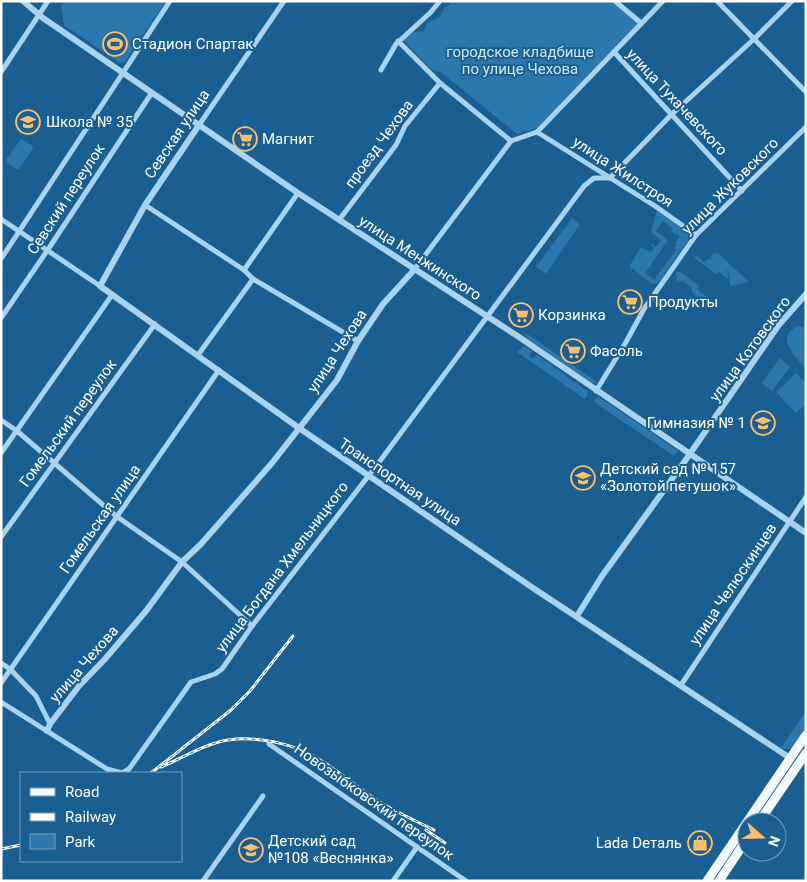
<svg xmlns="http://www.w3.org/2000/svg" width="807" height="882" font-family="Roboto,sans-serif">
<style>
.green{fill:#2a78ae;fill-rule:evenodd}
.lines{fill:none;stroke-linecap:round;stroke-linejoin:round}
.minor{stroke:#aad3ef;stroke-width:5}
.tertiary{stroke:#aad3ef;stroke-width:6}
.primary{stroke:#f2f9ff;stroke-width:9}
.rail-casing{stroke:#fff;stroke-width:3}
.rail{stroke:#1a5f92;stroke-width:1;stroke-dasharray:4;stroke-linecap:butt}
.labels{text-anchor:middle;stroke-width:4;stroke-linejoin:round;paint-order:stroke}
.poi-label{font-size:15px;fill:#fff;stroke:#1a5f92;text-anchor:start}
.park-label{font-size:15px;fill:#d1eafb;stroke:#1a5f92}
.street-label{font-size:15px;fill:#fff;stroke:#1a5f92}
</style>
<rect width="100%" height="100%" fill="#1a5f92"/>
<!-- green -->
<g class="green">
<polygon points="64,1 166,1 125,62 120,63 64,25 61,7"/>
<polygon points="449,1 612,1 639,24 537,128 517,134 442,73 431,69 403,40 413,32 424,31 427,23 440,17 444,8 450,5"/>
<polygon points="21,139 32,145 33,148 19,169 16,169 7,163 6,160"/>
<path d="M657 211 688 233 690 237 658 283 652 284 631 268 630 265 641 247 651 252 654 248 651 246 652 244 656 247 661 240 651 232ZM663 221 673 228 671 231 680 236 675 243 677 244 674 248 676 250 654 280 645 273 668 240 656 231Z"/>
<polygon points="572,218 580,224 546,274 536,267"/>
<polygon points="718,253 749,282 730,286 728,271 722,267 727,271 728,279 719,272 716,274 693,257 698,256 703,262 710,259 713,261 711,258 712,254"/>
<polygon points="676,272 680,272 699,286 697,289 701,293 711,299 710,300 717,303 710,305 693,294 691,287 683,281 677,282"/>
<path d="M799 326 806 328V369C796 357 773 336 799 326Z"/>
<polygon points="526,333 597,382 592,383 524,336"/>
<polygon points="524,346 532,351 529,356 533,359 537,355 587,391 588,394 585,399 517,352"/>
<polygon points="780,358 790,367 772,391 762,383"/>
<polygon points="796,373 806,383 806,404 796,413 776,392"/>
<polygon points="599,397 678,451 674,456 595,403 595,398"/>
<polygon points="806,711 806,729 793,748 787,749 781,748"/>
</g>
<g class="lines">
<!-- minor -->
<g class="minor">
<polyline points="615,1 641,23"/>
<polyline points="717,1 806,92"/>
<polyline points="398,41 440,83 511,141"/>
<polyline points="614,52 742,191"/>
<polyline points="381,70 396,44 431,12 440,1"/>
<polyline points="1,72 48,1"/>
<polyline points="199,125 284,1"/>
<polyline points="537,132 655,206 696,235"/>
<polyline points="145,205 244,270 253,279 358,341"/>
<polyline points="1,219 100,286"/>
<polyline points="339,220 396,145 405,126 440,83"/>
<polyline points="1,259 170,1"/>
<polyline points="244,270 298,193"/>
<polyline points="414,270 511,141 537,132 663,1"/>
<polyline points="1,318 47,251 151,94"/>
<polyline points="198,355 253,279"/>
<polyline points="596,391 626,342 644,309 696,235 806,127"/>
<polyline points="1,420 17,431 116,516 182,562 252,626"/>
<polyline points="1,453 112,295"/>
<polyline points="1,537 155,324"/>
<polyline points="1,663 10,669 36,696 50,724"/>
<polyline points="1,683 219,370"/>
<polyline points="681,685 806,497"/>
<polyline points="1,702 107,769 122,773 129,769 191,682 215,674 222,669 252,626 380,461 584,186 594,178 610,178 671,115 754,39 792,1"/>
<polyline points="269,744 466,881"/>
<polyline points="203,881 263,796"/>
<polyline points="393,881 417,847"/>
</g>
<!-- tertiary -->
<g class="tertiary">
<polyline points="23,1 43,18 298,193 519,337 806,533"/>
<polyline points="199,125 145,205 100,286 299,428 533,588 790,758"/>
<polyline points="577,616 602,576 685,461 778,326 806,294"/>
<polyline points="47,731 50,724 79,686 105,659 146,611 182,562 201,544 272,463 337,380 358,341 383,304 414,270"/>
</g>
<!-- primary -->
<g class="primary">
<polyline points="759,822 806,753"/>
<polyline points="707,881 806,735"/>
<polyline points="719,881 747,839"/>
</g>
<!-- rail casing -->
<g class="rail-casing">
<g id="rail">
<path d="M161 767C183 758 204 744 228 740 257 736 292 743 317 758 340 772 360 790 383 804 400 814 418 822 434 830"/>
<polyline points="151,773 231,710 250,691 293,636"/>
<polyline points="426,830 445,843"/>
<polyline points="1,849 21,845"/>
</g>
</g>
<!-- rail -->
<use href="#rail" class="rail"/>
</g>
<!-- icons -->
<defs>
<g id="stadium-ring" transform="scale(1.25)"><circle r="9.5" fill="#1a5f92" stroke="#ffbf68" stroke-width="1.5"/><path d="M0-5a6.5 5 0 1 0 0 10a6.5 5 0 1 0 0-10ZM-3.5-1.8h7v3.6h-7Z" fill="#ffbf68"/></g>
<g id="school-ring" transform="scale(1.25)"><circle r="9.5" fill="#1a5f92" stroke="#ffbf68" stroke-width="1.5"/><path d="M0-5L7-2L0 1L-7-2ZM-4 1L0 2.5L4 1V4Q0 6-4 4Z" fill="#ffbf68"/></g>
<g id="supermarket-ring" transform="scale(1.25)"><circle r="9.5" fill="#1a5f92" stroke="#ffbf68" stroke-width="1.5"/><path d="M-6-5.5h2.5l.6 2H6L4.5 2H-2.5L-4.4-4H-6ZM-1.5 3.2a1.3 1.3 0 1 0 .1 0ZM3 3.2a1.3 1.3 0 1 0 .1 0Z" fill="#ffbf68"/></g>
<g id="shop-ring" transform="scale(1.25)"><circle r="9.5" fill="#1a5f92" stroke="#ffbf68" stroke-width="1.5"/><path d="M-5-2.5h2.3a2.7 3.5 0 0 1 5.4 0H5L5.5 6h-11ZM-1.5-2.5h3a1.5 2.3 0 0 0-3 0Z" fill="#ffbf68"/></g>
</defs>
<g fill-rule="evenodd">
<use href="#stadium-ring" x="115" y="44"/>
<use href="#school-ring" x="28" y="122"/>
<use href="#supermarket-ring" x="245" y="139"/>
<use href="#supermarket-ring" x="630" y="302"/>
<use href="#supermarket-ring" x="521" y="315"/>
<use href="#supermarket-ring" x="573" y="351"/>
<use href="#school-ring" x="763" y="423"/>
<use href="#school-ring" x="583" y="478"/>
<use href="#shop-ring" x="700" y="843"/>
<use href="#school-ring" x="251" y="850"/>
</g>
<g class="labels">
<!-- poi labels -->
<g class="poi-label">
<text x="132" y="49">Стадион Спартак</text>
<text x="46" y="127">Школа № 35</text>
<text x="262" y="144">Магнит</text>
<text x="648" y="307">Продукты</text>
<text x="538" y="320">Корзинка</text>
<text x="590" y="356">Фасоль</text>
<text x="746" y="428" text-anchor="end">Гимназия № 1</text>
<text x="600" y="474">Детский сад № 157<tspan x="600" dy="17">«Золотой петушок»</tspan></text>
<text x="268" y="846">Детский сад<tspan x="268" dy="17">№108 «Веснянка»</tspan></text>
<text x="682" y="848" text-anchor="end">Lada Dеталь</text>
</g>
<!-- park labels -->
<g class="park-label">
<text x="520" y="57">городское кладбище<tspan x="520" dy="17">по улице Чехова</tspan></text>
</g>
<!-- street labels -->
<g class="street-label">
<text transform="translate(677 102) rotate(47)" y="5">улица Тухачевского</text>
<text transform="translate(177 134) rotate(-56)" y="5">Севская улица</text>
<text transform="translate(379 144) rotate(-54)" y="5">проезд Чехова</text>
<text transform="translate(623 172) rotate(33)" y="5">улица Жилстроя</text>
<text transform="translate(730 186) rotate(-45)" y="5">улица Жуковского</text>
<text transform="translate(66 199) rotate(-57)" y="5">Севский переулок</text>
<text transform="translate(420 258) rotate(33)" y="5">улица Менжинского</text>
<text transform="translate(750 349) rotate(-54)" y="5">улица Котовского</text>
<text transform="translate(337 351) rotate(-57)" y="5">улица Чехова</text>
<text transform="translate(68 423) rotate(-54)" y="5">Гомельский переулок</text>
<text transform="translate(400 482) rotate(34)" y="5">Транспортная улица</text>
<text transform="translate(100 519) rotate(-55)" y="5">Гомельская улица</text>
<text transform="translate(282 567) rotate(-53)" y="5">улица Богдана Хмельницкого</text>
<text transform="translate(733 584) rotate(-56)" y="5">улица Челюскинцев</text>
<text transform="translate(84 664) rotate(-49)" y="5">улица Чехова</text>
<text transform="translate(374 802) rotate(35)" y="5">Новозыбковский переулок</text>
</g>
</g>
<!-- border -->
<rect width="807" height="882" fill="none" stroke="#ffffff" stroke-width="5"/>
<!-- legend -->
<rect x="20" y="772" width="162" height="90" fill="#1a5f92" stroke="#769fbe"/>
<rect x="30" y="788" width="25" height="8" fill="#f2f9ff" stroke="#769fbe"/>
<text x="65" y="797" font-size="15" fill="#ffffff">Road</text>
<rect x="30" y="813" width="25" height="8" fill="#ffffff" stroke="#769fbe"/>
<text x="65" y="822" font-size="15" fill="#ffffff">Railway</text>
<rect x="30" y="834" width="25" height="15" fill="#2a78ae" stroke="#769fbe"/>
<text x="65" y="847" font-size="15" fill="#ffffff">Park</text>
<!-- north arrow -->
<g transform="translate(762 837) rotate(110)"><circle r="24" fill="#1a5f92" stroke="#769fbe"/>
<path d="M0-4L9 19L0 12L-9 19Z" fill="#ffbf68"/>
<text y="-8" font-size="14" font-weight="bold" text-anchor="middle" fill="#ffffff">N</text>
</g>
</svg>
